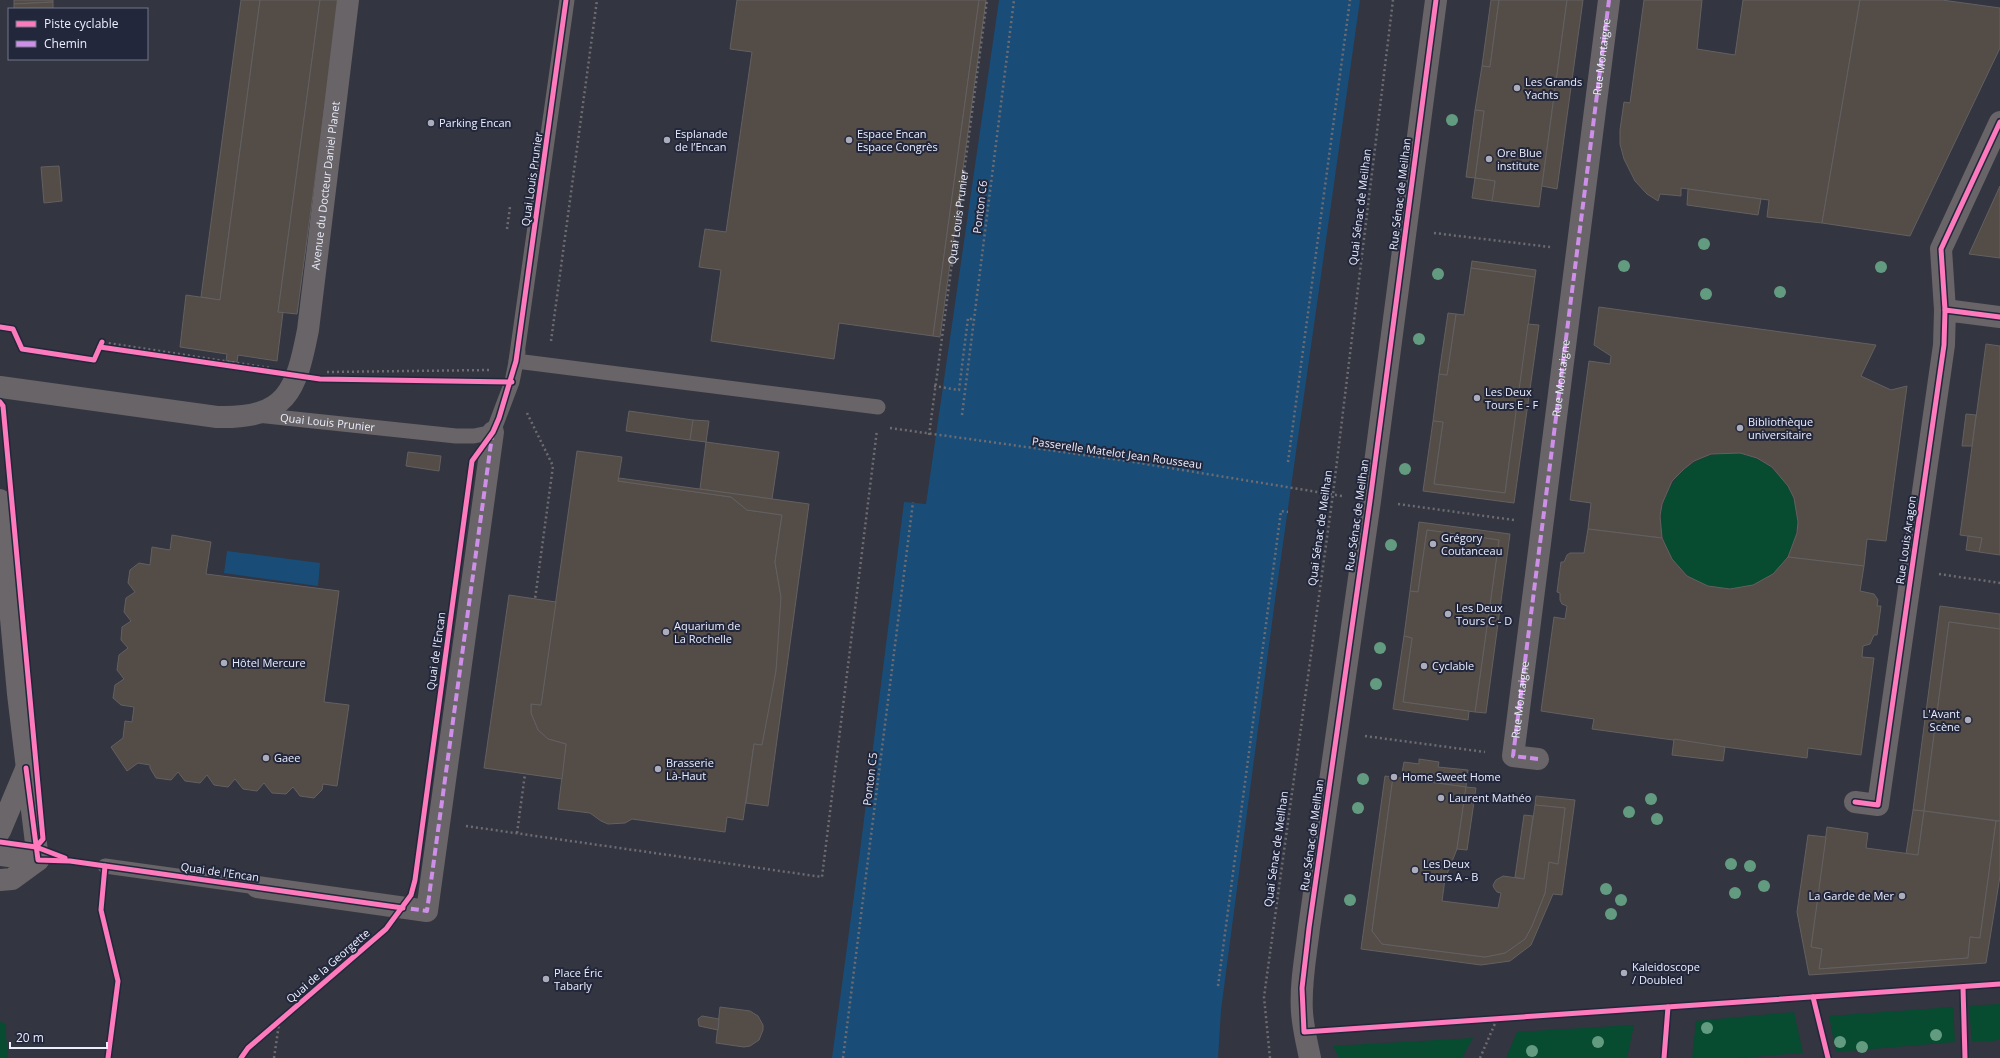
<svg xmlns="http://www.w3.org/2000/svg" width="2000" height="1058" font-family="'Open Sans',sans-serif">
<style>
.green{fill:#074b30}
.water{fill:#194d78}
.building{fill:#544c47;stroke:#636061}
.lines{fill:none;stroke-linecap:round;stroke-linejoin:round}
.path{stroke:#6e6c70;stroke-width:2.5;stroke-dasharray:2 3;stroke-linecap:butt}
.service{stroke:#686467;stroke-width:15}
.pedestrian{stroke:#686467;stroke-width:22}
.minor{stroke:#686467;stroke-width:22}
.tertiary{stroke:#686467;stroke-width:22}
.secondary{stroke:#6b6669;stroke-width:22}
.quiet{stroke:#ce8fe9;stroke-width:4;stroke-dasharray:8 4;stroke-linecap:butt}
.cycleway-casing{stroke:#23273c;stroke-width:8}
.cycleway{stroke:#fd7abc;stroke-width:5}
.tree{fill:#629b80}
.poi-dot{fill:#abadbb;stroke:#23273c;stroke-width:1.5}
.labels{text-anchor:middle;stroke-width:4;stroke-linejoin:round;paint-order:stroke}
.street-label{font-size:11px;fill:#ebeefd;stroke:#23273c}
.poi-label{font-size:11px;fill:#ebeefd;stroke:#23273c;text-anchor:start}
</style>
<rect width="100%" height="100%" fill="#333540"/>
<!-- green -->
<g class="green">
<circle cx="1729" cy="521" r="68"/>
<polygon points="2000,1004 2000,1039 1991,1042 1972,1042 1969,1006"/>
<polygon points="1953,1007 1955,1042 1836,1052 1829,1016"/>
<polygon points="1794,1012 1803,1053 1741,1058 1692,1058 1696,1021"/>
<polygon points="0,1022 5,1023 8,1058 0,1058"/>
<polygon points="1634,1025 1627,1058 1506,1058 1517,1032"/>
<polygon points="1473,1038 1462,1058 1339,1058 1333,1046"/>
</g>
<!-- water -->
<g class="water">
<polygon points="999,0 1360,0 1275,600 1221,1010 1218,1058 832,1058 860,851 904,502 926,504"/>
<polygon points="227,551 320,563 318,586 224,573"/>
</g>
<!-- building -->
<g class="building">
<polygon points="14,0 53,0 53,2 14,4"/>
<polygon points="241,0 260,0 220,300 201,297"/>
<polygon points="260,0 320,0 278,312 283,312 277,361 238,355 237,362 226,361 227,354 180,347 186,295 220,300"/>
<polygon points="320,0 339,0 297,314 278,312"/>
<polygon points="737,0 979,0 933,336 839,323 834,359 711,341 721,270 699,267 705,229 726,232 752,52 730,49"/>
<polygon points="979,0 986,0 940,337 933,336"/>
<polygon points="1491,0 1499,0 1490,67 1482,66"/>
<polygon points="1499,0 1567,0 1539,207 1492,201 1495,181 1475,178 1484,111 1475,110 1482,66 1490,67"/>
<polygon points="1567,0 1583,0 1557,189 1542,186"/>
<polygon points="1644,0 1702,0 1697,49 1735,55 1743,0 1860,0 1822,223 1767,217 1769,200 1761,199 1681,188 1681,196 1660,194 1658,201 1647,194 1635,181 1624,159 1620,144 1620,130 1624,102 1630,103"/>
<polygon points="1860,0 1942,0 2000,8 2000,48 1910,236 1822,223"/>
<polygon points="53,2 53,9 14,9 14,4"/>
<polygon points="1475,110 1484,111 1475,178 1466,177"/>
<polygon points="59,166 62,201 44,203 41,167"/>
<polygon points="1475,178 1495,181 1492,201 1472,198"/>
<polygon points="2000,186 2000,258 1969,254"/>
<polygon points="1688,189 1761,199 1758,215 1687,205"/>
<polygon points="1472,261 1536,270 1535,277 1471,268"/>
<polygon points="1471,268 1535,277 1505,493 1434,484 1443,422 1433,421 1439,374 1447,375 1456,314 1464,315"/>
<polygon points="1599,307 1876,345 1861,376 1891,390 1907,386 1886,541 1867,539 1864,566 1788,557 1797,533 1798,522 1794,498 1788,486 1772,467 1757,458 1740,453 1711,454 1694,461 1684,469 1672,481 1662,504 1660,516 1662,538 1588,529 1591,503 1570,500 1589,361 1610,364 1611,356 1594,345"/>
<polygon points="1448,313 1456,314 1447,375 1439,374"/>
<polygon points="1528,324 1539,325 1514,503 1423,491 1433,421 1443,422 1434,484 1505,493"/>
<polygon points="1986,344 2000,346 2000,555 1979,552 1982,538 1960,535"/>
<polygon points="629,411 693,420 690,440 626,431"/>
<polygon points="1966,414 1976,415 1972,446 1962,446"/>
<polygon points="693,420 709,421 706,442 690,440"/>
<polygon points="706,442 779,452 772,499 700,489"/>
<polygon points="577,451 622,457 618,481 731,497 747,510 782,515 775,562 781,597 781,619 776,671 771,702 762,745 754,744 743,820 727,817 725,832 632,819 625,823 608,824 601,821 590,813 558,809 566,744 548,739 538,730 531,713 531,704 541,705"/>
<polygon points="408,452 441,456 439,471 406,466"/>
<polygon points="619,478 809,504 768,806 746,803 754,744 762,745 776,671 781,597 775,562 782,515 747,510 731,497 618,481"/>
<polygon points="1419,522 1510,534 1486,713 1475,712 1499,540 1427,530 1418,592 1410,591"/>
<polygon points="1588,529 1662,538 1672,559 1687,576 1708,586 1730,589 1753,585 1773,574 1788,557 1864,566 1860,591 1874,594 1878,600 1877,606 1881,606 1877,635 1874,635 1870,644 1863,646 1862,657 1874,658 1861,755 1808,748 1807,758 1725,747 1592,729 1594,719 1541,711 1554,617 1565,619 1567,606 1562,604 1560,600 1560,593 1557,592 1561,562 1564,562 1567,555 1570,553 1584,553"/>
<polygon points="1427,530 1499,540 1475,712 1403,702 1412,638 1404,636 1410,591 1418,592"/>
<polygon points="172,535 211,542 206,574 339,591 324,702 349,705 337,786 323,784 322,790 314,798 300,796 293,787 286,794 272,793 264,783 257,791 243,789 235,779 228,787 214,785 207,775 200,783 185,781 178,772 171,780 156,778 150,768 150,765 138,763 127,771 111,747 123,738 125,721 132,722 134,707 121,705 113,698 115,685 124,679 117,670 119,655 128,648 121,640 122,627 131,621 124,612 126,598 135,592 128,583 130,570 139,563 150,565 152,547 170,550"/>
<polygon points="1968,536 1982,538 1979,552 1966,550"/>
<polygon points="509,595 556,602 541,705 531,704 531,713 538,730 548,739 566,744 562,779 484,768"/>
<polygon points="1940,606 2000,614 2000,629 1949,622 1924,811 1913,810"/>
<polygon points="1949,622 2000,629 2000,821 1924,811"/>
<polygon points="1404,636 1412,638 1403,702 1469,711 1468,720 1393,709"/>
<polygon points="1674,739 1725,747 1723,761 1672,755"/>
<polygon points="1419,759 1439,762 1438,767 1468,770 1466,787 1401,778 1404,762 1419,764"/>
<polygon points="1385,776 1393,777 1372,931 1382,944 1485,957 1505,953 1525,939 1532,926 1545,893 1549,862 1558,864 1565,808 1535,805 1536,796 1575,800 1562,895 1553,894 1531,945 1510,961 1481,965 1361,949"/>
<polygon points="1393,777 1466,787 1457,849 1445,879 1442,901 1498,908 1501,893 1497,892 1494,888 1493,885 1496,880 1503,876 1524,879 1535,805 1565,808 1558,864 1549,862 1545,893 1532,926 1525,939 1505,953 1485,957 1382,944 1372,931"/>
<polygon points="1466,787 1476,788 1467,850 1457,849"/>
<polygon points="1913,810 1924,811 1918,855 1906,854"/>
<polygon points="1924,811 1996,821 1980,938 1970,937 1968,958 1819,969 1822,949 1811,947 1827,827 1868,833 1866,848 1918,855"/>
<polygon points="1524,815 1533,816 1524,879 1515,877"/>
<polygon points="1996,821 2000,821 2000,876 1986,963 1809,975 1797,912 1808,835 1826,837 1811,947 1822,949 1819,969 1968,958 1970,937 1980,938"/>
<polygon points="720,1007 750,1011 758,1016 763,1025 763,1030 759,1040 750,1046 744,1047 716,1043"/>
<polygon points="702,1016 719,1019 718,1030 699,1026 698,1019"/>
</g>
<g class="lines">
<!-- path -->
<g class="path">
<polyline points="507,229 510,207"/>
<polyline points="1434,233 1550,247"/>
<polyline points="551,341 597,0"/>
<polyline points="22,349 94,360 101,342 270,368"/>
<polyline points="327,372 490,370"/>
<polyline points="934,386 959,390 968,318 974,320"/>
<polyline points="527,413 553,466 535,599"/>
<polyline points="962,415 1014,0"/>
<polyline points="890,428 1127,461 1342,496"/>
<path id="s1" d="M929 435 987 0"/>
<polyline points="1288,462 1350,0"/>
<polyline points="1398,504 1514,520"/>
<polyline points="1939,574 2000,583"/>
<polyline points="1365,736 1485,752"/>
<polyline points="466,826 822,877 877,430"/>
<polyline points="517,833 525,774"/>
<polyline points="67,861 81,862"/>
<polyline points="1218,986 1281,511 1288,512"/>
<polyline points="1963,987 1965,1058"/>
<polyline points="1813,997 1828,1058"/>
<polyline points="1333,1030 2000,984"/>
<polyline points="274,1058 279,1024"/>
<polyline points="843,1058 913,502"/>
<polyline points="1270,1058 1264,997 1333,494 1393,0"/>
<polyline points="1480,1058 1497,1019"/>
<polyline points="1664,1058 1668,1007"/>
</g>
<!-- service -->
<g class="service">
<polyline points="567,0 516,361 878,407"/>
<path id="s2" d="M257 415 456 436H474L493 432 512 382 518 352"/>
<polyline points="105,866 257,887"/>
</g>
<!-- pedestrian -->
<g class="pedestrian">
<polyline points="1945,310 1941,249 2000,122"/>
<polyline points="1538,759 1513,756 1609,0"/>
<polyline points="1855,802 1878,805 1944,345 1945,310 2000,317"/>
<polyline points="257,887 427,911 493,432"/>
</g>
<!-- minor -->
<path class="minor" d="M1310 1058C1307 1043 1303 1028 1302 1012 1300 984 1306 955 1309 928L1370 501 1436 0"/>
<!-- tertiary -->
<path class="tertiary" id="s3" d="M0 387 217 417C287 419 296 391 308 330L348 0"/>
<!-- secondary -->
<g class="secondary">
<polyline points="0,500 18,694 38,860"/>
<polyline points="0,831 26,769"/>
<polyline points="0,855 38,860"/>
<polyline points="0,880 12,879 38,860"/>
</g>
<!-- quiet -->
<g class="quiet">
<path id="s4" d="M1538 759 1513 756 1609 0"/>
<polyline points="399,907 427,911 492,436"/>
</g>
<!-- cycleway casing -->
<g class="cycleway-casing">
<g id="cycleway">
<polyline points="1436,0 1370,501 1309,928 1302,988 1304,1032 2000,984"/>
<polyline points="1945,310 1941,249 2000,122"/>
<polyline points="0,327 13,329 22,349 94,360 102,342"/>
<polyline points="100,347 320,379 512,382"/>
<polyline points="0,402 3,406 43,839 36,847"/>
<polyline points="26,768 38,860 70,861 403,908"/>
<polyline points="1855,802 1878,805 1944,345 1945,310 2000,317"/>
<polyline points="0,842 36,847 65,858"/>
<polyline points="105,866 101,910 118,981 108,1058"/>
<polyline points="1963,987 1965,1058"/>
<polyline points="1813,997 1828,1058"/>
<polyline points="241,1058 248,1048 386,929 411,895 415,880 472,461 493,432 499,418 516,361 566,0"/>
<polyline points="1664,1058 1668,1007"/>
</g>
</g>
<!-- cycleway -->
<use href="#cycleway" class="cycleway"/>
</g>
<!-- trees -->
<g class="tree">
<circle cx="1452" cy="120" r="6"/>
<circle cx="1704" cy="244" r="6"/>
<circle cx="1624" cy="266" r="6"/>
<circle cx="1881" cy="267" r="6"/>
<circle cx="1438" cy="274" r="6"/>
<circle cx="1780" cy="292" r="6"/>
<circle cx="1706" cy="294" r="6"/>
<circle cx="1419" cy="339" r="6"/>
<circle cx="1405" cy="469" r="6"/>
<circle cx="1391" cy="545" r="6"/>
<circle cx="1380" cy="648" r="6"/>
<circle cx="1376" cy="684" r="6"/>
<circle cx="1363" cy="779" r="6"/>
<circle cx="1651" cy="799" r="6"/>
<circle cx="1358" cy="808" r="6"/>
<circle cx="1629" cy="812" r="6"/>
<circle cx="1657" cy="819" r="6"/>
<circle cx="1731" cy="864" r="6"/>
<circle cx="1750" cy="866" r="6"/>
<circle cx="1764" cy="886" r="6"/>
<circle cx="1606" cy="889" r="6"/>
<circle cx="1735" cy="893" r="6"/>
<circle cx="1350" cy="900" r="6"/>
<circle cx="1621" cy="900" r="6"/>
<circle cx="1611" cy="914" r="6"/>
<circle cx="1707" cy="1028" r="6"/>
<circle cx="1936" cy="1035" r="6"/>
<circle cx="1598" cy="1042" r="6"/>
<circle cx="1840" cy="1042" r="6"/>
<circle cx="1862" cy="1047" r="6"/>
<circle cx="1532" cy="1051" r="6"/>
</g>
<!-- markers -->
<g class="poi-dot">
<circle cx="1517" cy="88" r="4"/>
<circle cx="431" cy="123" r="4"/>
<circle cx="667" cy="140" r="4"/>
<circle cx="849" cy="140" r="4"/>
<circle cx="1489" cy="159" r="4"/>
<circle cx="1477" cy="398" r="4"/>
<circle cx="1740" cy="428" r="4"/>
<circle cx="1433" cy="544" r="4"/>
<circle cx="1448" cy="614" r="4"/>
<circle cx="666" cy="632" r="4"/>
<circle cx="224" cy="663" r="4"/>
<circle cx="1424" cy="666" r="4"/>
<circle cx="1968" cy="720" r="4"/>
<circle cx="266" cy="758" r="4"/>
<circle cx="658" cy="769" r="4"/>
<circle cx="1394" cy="777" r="4"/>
<circle cx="1441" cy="798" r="4"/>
<circle cx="1415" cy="870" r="4"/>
<circle cx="1902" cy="896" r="4"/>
<circle cx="1624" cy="973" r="4"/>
<circle cx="546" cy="979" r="4"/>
</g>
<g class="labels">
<!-- street labels -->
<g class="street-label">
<text dy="4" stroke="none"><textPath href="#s4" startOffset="730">Rue Montaigne</textPath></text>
<text transform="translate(532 179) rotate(-82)" y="4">Quai Louis Prunier</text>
<text dy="4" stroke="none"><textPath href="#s3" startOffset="509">Avenue du Docteur Daniel Planet</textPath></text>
<text transform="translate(1400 194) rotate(-83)" y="4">Rue Sénac de Meilhan</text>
<text transform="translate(980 207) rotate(-83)" y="4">Ponton C6</text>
<text transform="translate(1360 207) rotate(-83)" y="4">Quai Sénac de Meilhan</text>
<text dy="4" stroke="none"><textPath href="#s1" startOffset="220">Quai Louis Prunier</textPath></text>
<text dy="4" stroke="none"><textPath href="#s4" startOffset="406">Rue Montaigne</textPath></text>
<text dy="4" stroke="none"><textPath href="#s2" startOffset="71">Quai Louis Prunier</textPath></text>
<text transform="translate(1117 453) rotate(8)" y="4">Passerelle Matelot Jean Rousseau</text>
<text transform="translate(1357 515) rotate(-82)" y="4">Rue Sénac de Meilhan</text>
<text transform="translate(1320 528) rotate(-82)" y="4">Quai Sénac de Meilhan</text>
<text transform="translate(1906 540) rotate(-82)" y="4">Rue Louis Aragon</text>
<text transform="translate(436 651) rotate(-82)" y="4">Quai de l'Encan</text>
<text dy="4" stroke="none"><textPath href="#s4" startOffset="82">Rue Montaigne</textPath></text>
<text transform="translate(870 779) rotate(-83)" y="4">Ponton C5</text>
<text transform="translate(1312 835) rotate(-82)" y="4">Rue Sénac de Meilhan</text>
<text transform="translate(1276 849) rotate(-82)" y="4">Quai Sénac de Meilhan</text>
<text transform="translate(220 872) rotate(8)" y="4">Quai de l'Encan</text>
<text transform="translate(328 966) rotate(-41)" y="4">Quai de la Georgette</text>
</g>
<!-- poi labels -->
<g class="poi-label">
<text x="1525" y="86">Les Grands<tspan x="1525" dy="13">Yachts</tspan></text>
<text x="439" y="127">Parking Encan</text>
<text x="675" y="138">Esplanade<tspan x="675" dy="13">de l’Encan</tspan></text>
<text x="857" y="138">Espace Encan<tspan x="857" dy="13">Espace Congrès</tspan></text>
<text x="1497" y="157">Ore Blue<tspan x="1497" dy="13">institute</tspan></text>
<text x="1485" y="396">Les Deux<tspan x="1485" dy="13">Tours E - F</tspan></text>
<text x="1748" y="426">Bibliothèque<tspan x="1748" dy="13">universitaire</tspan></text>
<text x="1441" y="542">Grégory<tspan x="1441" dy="13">Coutanceau</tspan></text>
<text x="1456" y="612">Les Deux<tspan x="1456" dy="13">Tours C - D</tspan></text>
<text x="674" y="630">Aquarium de<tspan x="674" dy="13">La Rochelle</tspan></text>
<text x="232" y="667">Hôtel Mercure</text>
<text x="1432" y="670">Cyclable</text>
<text x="1960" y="718" text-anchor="end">L'Avant<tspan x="1960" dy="13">Scène</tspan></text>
<text x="274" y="762">Gaee</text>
<text x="666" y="767">Brasserie<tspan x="666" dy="13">Là-Haut</tspan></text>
<text x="1402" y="781">Home Sweet Home</text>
<text x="1449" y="802">Laurent Mathéo</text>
<text x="1423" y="868">Les Deux<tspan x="1423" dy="13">Tours A - B</tspan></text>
<text x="1894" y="900" text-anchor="end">La Garde de Mer</text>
<text x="1632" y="971">Kaleidoscope<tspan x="1632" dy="13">/ Doubled</tspan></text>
<text x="554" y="977">Place Éric<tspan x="554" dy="13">Tabarly</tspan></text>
</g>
</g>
<!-- legend -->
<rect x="8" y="8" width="140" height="52" fill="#23273c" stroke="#737789"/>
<rect x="16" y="21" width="20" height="6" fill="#fd7abc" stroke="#737789"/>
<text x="44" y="28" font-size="12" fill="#ebeefd">Piste cyclable</text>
<rect x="16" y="41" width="20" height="6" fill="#ce8fe9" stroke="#737789"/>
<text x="44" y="48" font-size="12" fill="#ebeefd">Chemin</text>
<!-- scale -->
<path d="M10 1042v6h97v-6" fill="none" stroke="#ebeefd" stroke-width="2"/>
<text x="16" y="1042" font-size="12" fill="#ebeefd" stroke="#23273c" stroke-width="3" paint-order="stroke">20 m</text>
</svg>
